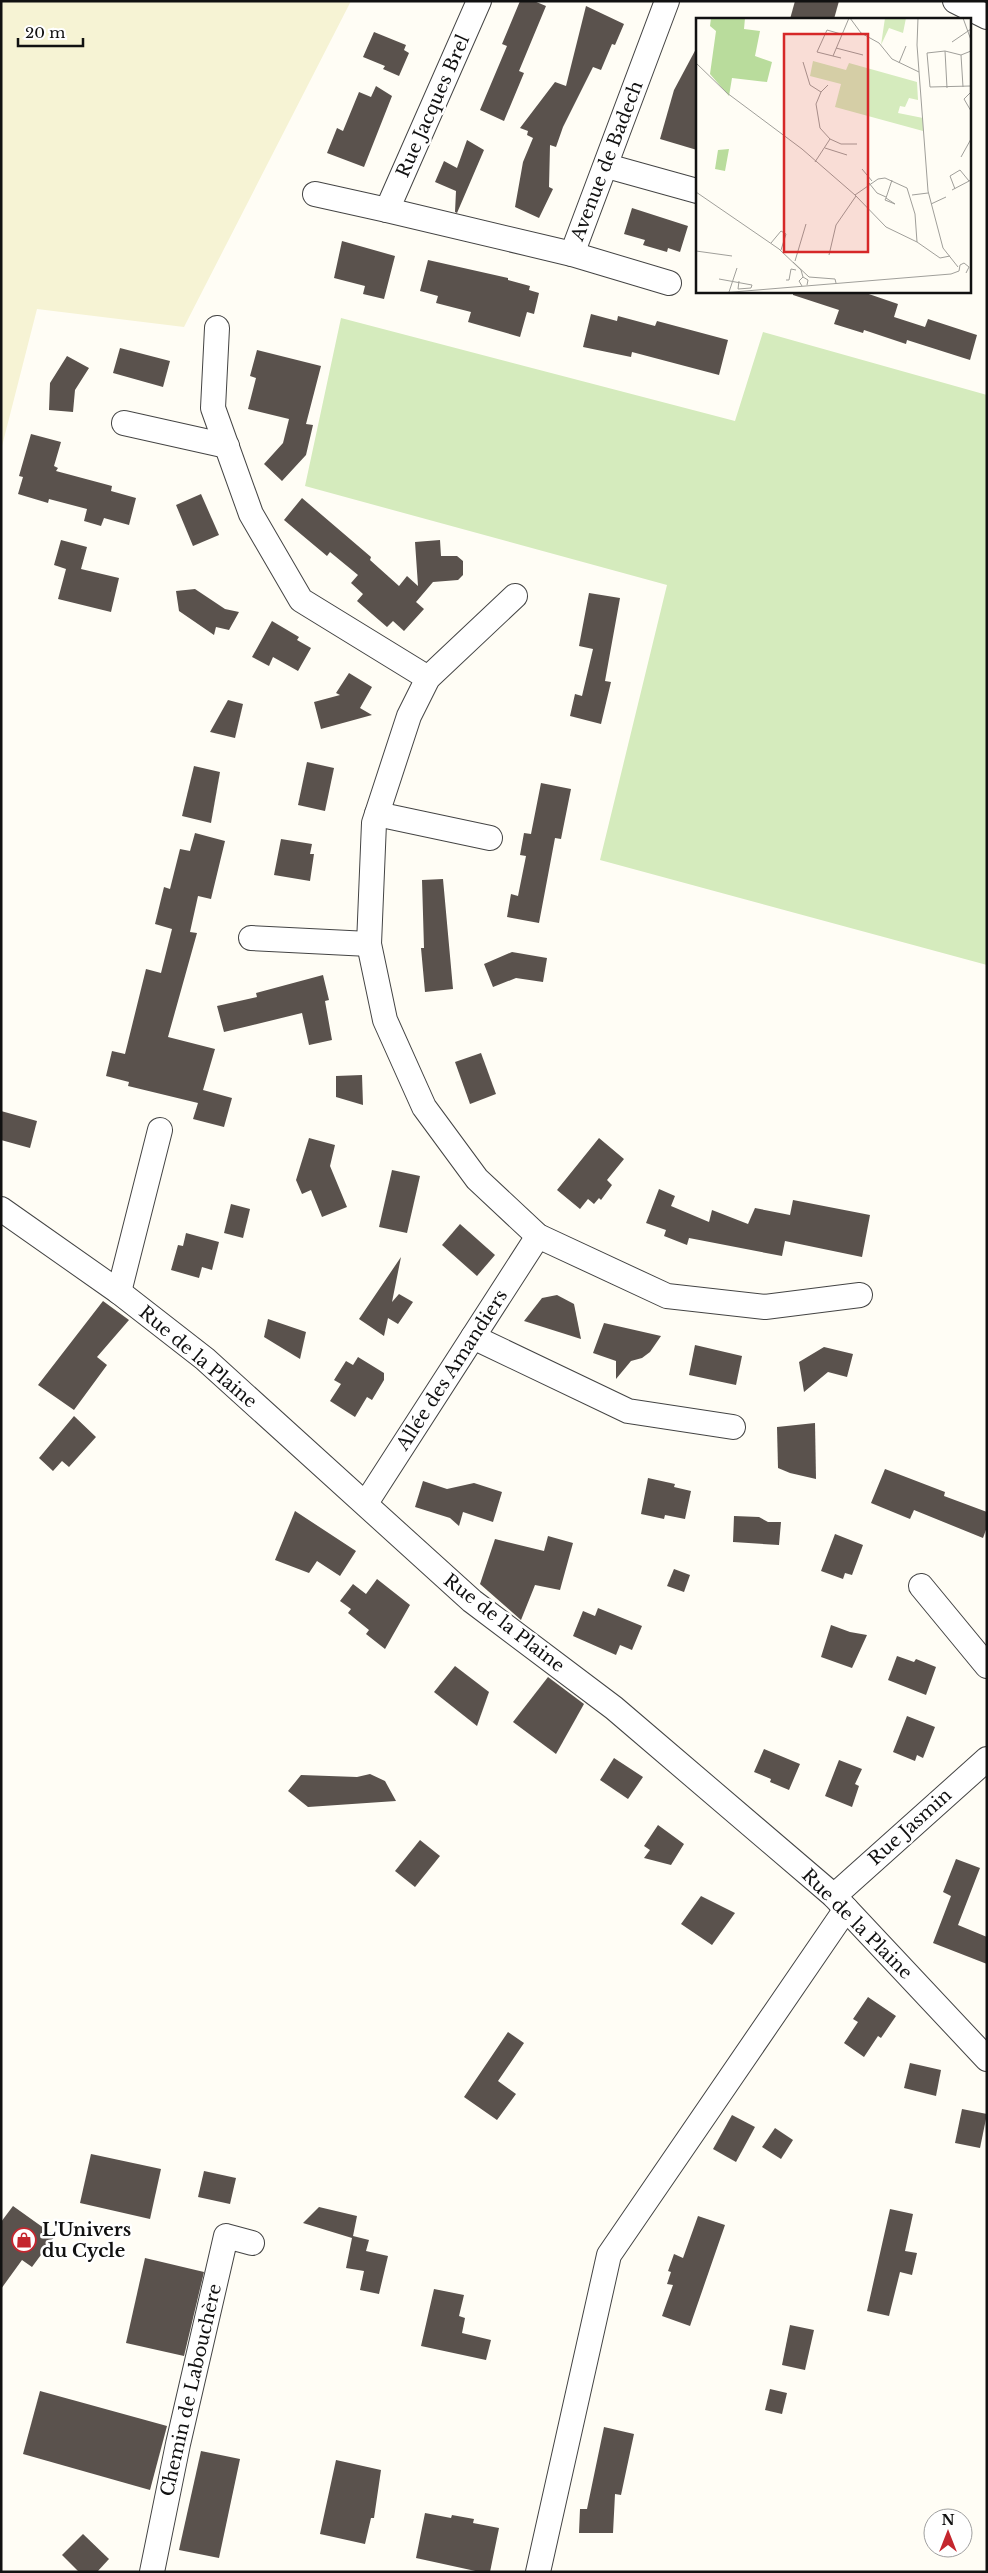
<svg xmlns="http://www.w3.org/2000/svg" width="988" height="2573" font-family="'Libre Baskerville',serif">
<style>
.farmland{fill:#f6f3d4}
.green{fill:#d5ebbd}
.building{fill:#5a524d}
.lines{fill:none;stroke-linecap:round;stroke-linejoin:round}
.minor-casing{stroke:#444;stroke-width:26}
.minor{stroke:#fff;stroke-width:24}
.labels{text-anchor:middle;stroke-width:5;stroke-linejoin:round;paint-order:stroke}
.street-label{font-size:18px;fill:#111;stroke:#fff}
.poi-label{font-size:18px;font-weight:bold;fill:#111;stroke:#fff;text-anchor:start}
.inset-road{fill:none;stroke:#a09f9a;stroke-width:1}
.view{fill:#d62828;fill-opacity:0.15;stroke:#d62828;stroke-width:2.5}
.inset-edge{fill:none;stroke:#111;stroke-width:2.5}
</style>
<rect width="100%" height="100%" fill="#fffdf5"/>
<!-- farmland -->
<polygon class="farmland" points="1,1 351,1 184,327 37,309 1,450"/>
<!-- green -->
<polygon class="green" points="341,318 735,421 763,332 987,395 987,965 600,860 667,585 305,486"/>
<!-- building -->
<g class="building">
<polygon points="520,1 534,1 546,6 519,71 524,73 504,121 480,110 507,46 502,44"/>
<polygon points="795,1 839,1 834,19 790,19"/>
<polygon points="586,6 624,24 615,45 612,44 601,70 593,67 563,127 556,147 550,145 549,187 553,189 539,218 515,207 523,162 533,138 527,135 528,131 520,128 555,82 566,86"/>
<polygon points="374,32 406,45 404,50 409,53 399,76 383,69 385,66 363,57"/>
<polygon points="697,47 697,150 660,139 674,90"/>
<polygon points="376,86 392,96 364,167 327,153 337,128 343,131 359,92 371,97"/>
<polygon points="467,140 484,150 457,213 455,212 456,191 435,182 444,161 457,168"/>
<polygon points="632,208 688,226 680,252 668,248 667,252 643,245 645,240 624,234"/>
<polygon points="342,241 395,256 384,299 363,294 365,286 334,278"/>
<polygon points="428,260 508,278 508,280 530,286 529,290 539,293 534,314 527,312 520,337 468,322 471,312 436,303 438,296 420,291"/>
<polygon points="793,291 860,291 898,304 894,317 925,327 928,319 977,335 970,360 907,340 906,344 864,330 863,333 834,324 839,310 793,295"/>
<polygon points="591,314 617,321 618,316 655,326 657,321 728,340 719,375 632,352 631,357 583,347"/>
<polygon points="120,348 170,361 163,387 113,373"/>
<polygon points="257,350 321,366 306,424 313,425 306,455 282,481 264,464 283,443 289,419 248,409 256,378 250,376"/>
<polygon points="67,356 89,368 75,390 73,412 49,410 50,383"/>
<polygon points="31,434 61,442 54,466 58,468 56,471 112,486 111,491 136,498 129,525 104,518 101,526 84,521 87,509 49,499 48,503 18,494 23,477 19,476"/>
<polygon points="201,494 219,535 193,546 176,505"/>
<polygon points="302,498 371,557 370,560 399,586 407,576 418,586 415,542 440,540 441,556 457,556 463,561 463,575 458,580 433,582 416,602 424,609 404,631 393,621 387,627 357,601 363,594 351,583 358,575 330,552 327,556 284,520"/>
<polygon points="61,540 87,547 81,569 119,578 111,612 58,599 66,569 54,565"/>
<polygon points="195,589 225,609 239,612 229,630 216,627 214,635 179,611 176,591"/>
<polygon points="589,593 620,598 605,681 611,682 601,724 570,716 575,694 582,696 593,649 579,646"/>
<polygon points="272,621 299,637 297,640 311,648 298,671 273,657 269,666 252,657"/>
<polygon points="349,673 372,687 360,708 372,715 321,729 314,702 340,695 336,693"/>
<polygon points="228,700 243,704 235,738 210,732"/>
<polygon points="307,762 334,768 325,811 298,805"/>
<polygon points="194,766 220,772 211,823 182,816"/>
<polygon points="541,783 571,789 561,839 555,838 539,923 507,917 511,894 518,896 526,856 520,855 524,833 531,834"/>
<polygon points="195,833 225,841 211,899 198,896 190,932 197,933 168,1037 215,1049 203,1090 232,1098 224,1127 193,1119 198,1103 128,1086 129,1082 106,1076 112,1051 125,1054 146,969 161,973 172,929 155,924 164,887 170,889 180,849 190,851"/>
<polygon points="281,839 312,844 310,854 314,854 310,881 274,875"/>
<polygon points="443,879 453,989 425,992 421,948 424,948 422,880"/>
<polygon points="512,952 547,958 543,982 516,978 493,987 484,964"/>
<polygon points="323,975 329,1000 325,1001 332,1040 309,1045 302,1013 224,1032 217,1006 257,997 256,993"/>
<polygon points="481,1053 496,1094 470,1104 455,1062"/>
<polygon points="362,1075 363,1105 336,1097 336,1076"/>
<polygon points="1,1111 37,1121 30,1148 1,1140"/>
<polygon points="309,1138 335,1145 330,1166 347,1207 322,1217 311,1190 302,1194 296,1180"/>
<polygon points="599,1138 624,1159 607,1180 612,1185 601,1200 599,1198 594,1204 588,1199 580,1209 557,1190"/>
<polygon points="392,1170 420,1176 407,1233 379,1227"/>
<polygon points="659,1189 675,1196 671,1206 709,1222 712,1210 748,1224 755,1208 790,1215 793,1200 870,1215 862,1257 785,1241 782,1256 689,1238 687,1245 664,1236 666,1230 646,1223"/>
<polygon points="231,1204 250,1209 243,1238 224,1233"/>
<polygon points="460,1224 495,1255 477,1276 442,1245"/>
<polygon points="186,1233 219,1242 212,1270 202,1267 199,1278 171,1270 178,1245 183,1246"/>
<polygon points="401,1257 392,1302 399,1294 413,1302 398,1324 388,1318 384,1336 359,1319"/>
<polygon points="557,1295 574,1304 581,1339 524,1321 542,1298"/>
<polygon points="103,1301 129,1320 97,1357 107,1365 74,1410 38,1385"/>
<polygon points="268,1319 306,1332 300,1359 264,1337"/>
<polygon points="604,1323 661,1336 650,1352 642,1358 631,1361 616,1379 616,1361 593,1353"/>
<polygon points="695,1345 742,1356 736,1385 689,1375"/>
<polygon points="824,1347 853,1354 847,1377 828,1372 804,1392 799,1362"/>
<polygon points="358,1357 384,1373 384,1380 372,1400 367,1397 355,1417 330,1401 341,1384 334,1380 346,1361 353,1365"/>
<polygon points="74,1416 96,1437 69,1467 62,1461 53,1471 39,1458"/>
<polygon points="815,1423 816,1479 790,1473 778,1468 777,1427"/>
<polygon points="885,1469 945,1492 944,1496 987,1512 987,1527 983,1538 914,1510 910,1519 871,1503"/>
<polygon points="648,1478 675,1484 674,1487 691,1491 685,1519 665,1515 664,1519 641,1514"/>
<polygon points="423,1481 447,1489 474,1483 502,1492 493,1522 463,1512 459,1526 450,1518 415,1507"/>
<polygon points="295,1511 356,1551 340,1576 317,1561 309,1573 275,1560"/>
<polygon points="734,1516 759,1517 768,1522 781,1522 779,1545 733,1542"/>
<polygon points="835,1534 863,1545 852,1575 845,1573 843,1579 821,1571"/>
<polygon points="548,1536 573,1543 560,1590 535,1585 521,1620 480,1584 495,1539 544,1551"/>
<polygon points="674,1569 690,1575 684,1592 667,1586"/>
<polygon points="377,1579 410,1605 385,1649 366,1634 369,1630 348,1613 351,1609 340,1601 353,1584 366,1594"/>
<polygon points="598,1608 642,1626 632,1650 620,1645 616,1655 573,1636 583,1611 595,1616"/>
<polygon points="831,1625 850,1632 867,1635 852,1668 821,1657"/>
<polygon points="897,1656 914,1662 916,1659 936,1667 926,1695 888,1680"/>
<polygon points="455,1666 489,1692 477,1726 434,1692"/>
<polygon points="548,1677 584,1704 556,1754 513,1722"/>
<polygon points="907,1716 935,1727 923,1758 917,1755 915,1761 893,1752"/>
<polygon points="764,1749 800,1764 789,1790 770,1782 771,1779 754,1772"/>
<polygon points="614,1758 643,1777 628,1799 600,1780"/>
<polygon points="839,1760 862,1769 855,1784 859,1786 852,1807 825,1796"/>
<polygon points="370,1774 385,1781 396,1801 308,1807 288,1791 301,1775 357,1777"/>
<polygon points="658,1825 684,1844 671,1865 644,1858 650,1850 644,1846"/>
<polygon points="420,1840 440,1856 415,1887 395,1871"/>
<polygon points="956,1859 980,1868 958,1925 987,1937 987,1964 933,1943 951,1896 943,1892"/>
<polygon points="701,1896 735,1913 712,1945 681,1924"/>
<polygon points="868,1997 896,2016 881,2038 878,2036 864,2057 844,2043 858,2022 853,2019"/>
<polygon points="508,2032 524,2043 498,2081 516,2094 497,2120 464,2097"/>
<polygon points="910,2063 941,2070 936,2096 904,2088"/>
<polygon points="962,2109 987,2114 980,2148 955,2143"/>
<polygon points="732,2115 755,2127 736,2162 713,2149"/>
<polygon points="775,2128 793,2140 781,2159 762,2147"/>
<polygon points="91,2154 161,2169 150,2219 80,2203"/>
<polygon points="204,2171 236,2178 230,2204 198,2197"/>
<polygon points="13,2206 55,2236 32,2267 22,2260 1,2289 1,2222"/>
<polygon points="319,2207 357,2216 353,2236 369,2240 366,2251 388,2256 379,2294 360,2290 364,2271 346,2268 352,2238 303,2223"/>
<polygon points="890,2209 913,2214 905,2251 917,2253 912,2275 900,2272 889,2316 867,2311"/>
<polygon points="698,2216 725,2225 690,2326 662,2316 673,2285 667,2284 671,2272 668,2271 674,2254 683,2258"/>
<polygon points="145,2258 204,2272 184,2356 126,2343"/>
<polygon points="434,2289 464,2295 459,2316 465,2318 462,2333 491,2340 486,2360 421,2346"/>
<polygon points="790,2325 814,2330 805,2370 782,2365"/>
<polygon points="770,2389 787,2393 782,2414 765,2410"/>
<polygon points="40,2391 167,2426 150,2490 23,2454"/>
<polygon points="604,2427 634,2434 621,2495 615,2494 613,2533 579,2533 580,2509 587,2509"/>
<polygon points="201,2451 240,2459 219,2558 179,2550"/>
<polygon points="336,2460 381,2470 374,2518 371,2518 365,2544 320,2534"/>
<polygon points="425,2513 451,2518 452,2515 474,2519 473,2523 499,2528 490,2572 480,2572 416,2558"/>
<polygon points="83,2534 109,2559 97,2572 79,2572 62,2555"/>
</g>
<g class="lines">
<!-- minor casing -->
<g class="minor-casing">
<g id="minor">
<polyline points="479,1 387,210 572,254 669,283"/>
<polyline points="955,1 987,17"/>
<polyline points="607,166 697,191"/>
<polyline points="315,194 387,210"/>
<polyline points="572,254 667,1"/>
<polyline points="217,328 213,408 251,514 301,600 428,678"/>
<polyline points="124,423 227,446"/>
<polyline points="515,596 428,678 409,716 374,823 369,944 385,1020 424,1107 477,1179 538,1236 667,1296 765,1307 860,1295"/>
<polyline points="377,814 490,838"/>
<polyline points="251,938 369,944"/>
<polyline points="1,1209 119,1292 205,1359 472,1601 614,1708 834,1896 987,2059"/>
<polyline points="119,1292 160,1130"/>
<polyline points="473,1337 628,1411 733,1427"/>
<polyline points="366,1503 538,1236"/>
<polyline points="921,1586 987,1666"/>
<polyline points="834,1896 987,1759"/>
<polyline points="152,2572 178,2444 226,2236 252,2243"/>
<polyline points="538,2572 609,2255 846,1909"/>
</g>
</g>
<!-- minor -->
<use href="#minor" class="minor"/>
</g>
<!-- icons -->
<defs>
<g id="shop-ring" transform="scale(1.25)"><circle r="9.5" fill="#fff" stroke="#c4262e" stroke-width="1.5"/><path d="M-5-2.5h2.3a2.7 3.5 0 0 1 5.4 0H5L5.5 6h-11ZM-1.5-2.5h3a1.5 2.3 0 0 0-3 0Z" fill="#c4262e"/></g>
</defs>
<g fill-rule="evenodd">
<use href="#shop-ring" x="24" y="2240"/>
</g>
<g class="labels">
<!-- street labels -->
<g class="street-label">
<text transform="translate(433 106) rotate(-66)" y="6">Rue Jacques Brel</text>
<text transform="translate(607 161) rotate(-69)" y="6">Avenue de Badech</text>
<text transform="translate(198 1357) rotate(40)" y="6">Rue de la Plaine</text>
<text transform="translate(452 1370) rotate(-57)" y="6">Allée des Amandiers</text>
<text transform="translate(504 1623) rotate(38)" y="6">Rue de la Plaine</text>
<text transform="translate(910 1827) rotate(-42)" y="6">Rue Jasmin</text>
<text transform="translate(857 1924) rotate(45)" y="6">Rue de la Plaine</text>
<text transform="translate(191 2390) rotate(-77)" y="6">Chemin de Labouchère</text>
</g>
<!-- poi labels -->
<g class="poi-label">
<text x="42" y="2236">L'Univers<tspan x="42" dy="21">du Cycle</tspan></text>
</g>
</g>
<!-- overview -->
<g transform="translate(696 18)">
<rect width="275" height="275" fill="#fffdf5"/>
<path d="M189 0H210L207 15 193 10 185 27ZM117 43 150 52 153 45 221 64 222 82 213 80 209 89 204 88 202 95 227 100V113L139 89 145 66 114 58Z" fill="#d5ebbd"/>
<path d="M15 0H49L48 11 64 13 59 38 76 44 71 64 36 60 33 78 14 56 20 13 14 8ZM33 131 29 153 19 151 22 132Z" fill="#b9dc9c"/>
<path class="inset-road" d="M154 0 165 15 183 25 196 41 223 54M222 0 221 27 232 173 247 230 262 249M267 0 275 22M256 24 275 11M140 30 167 37M249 33 251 70M275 33 265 37 249 33 231 35 234 69 275 68M265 37 267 69M137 38 153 0M145 40 121 34 131 12 145 16M107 44 114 67 125 74M0 45 31 75 106 131 159 177 190 209 221 224 244 240 254 238M203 45 210 28M132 67 125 74 120 86 124 110 134 121 145 126H161M275 74 268 81 275 93M129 130 151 137M265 139 275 121M119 144 134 121M166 151 176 163M173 165 181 175 190 179M259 171 254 158 264 152 273 163M256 172 275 162M0 174 83 231 105 252 107 259M159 177 182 161 189 160 211 170 219 196 221 224M216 177 232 175M190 180 199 186 189 182 190 180 196 162M235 186 250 179M75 225 85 213 90 216 85 232M0 233 36 238M133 237 140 207 160 178M99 243 110 206M97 244 113 259 139 261 140 265M263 253 264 247 268 245 273 249 270 255M23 261 56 267M90 262H93L95 251 100 252M43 263 42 271 55 270 56 267M106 268 103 263 107 259 112 262 111 267M33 274 41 250M25 275 255 256 263 253"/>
<path class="view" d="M88 16H172V234H88Z"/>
<rect width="275" height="275" class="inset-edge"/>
</g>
<!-- border -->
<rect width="988" height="2573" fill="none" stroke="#111111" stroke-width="5"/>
<!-- north arrow -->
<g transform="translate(948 2533)"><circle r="24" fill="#ffffff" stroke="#a0a0a0"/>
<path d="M0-4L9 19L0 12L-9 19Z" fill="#c4262e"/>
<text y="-8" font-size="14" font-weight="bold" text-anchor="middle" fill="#111111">N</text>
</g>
<!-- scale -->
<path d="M18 38v8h65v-8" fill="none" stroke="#111111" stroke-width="2.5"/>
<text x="25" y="38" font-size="15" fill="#111111" stroke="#ffffff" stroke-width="4" paint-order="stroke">20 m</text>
</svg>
